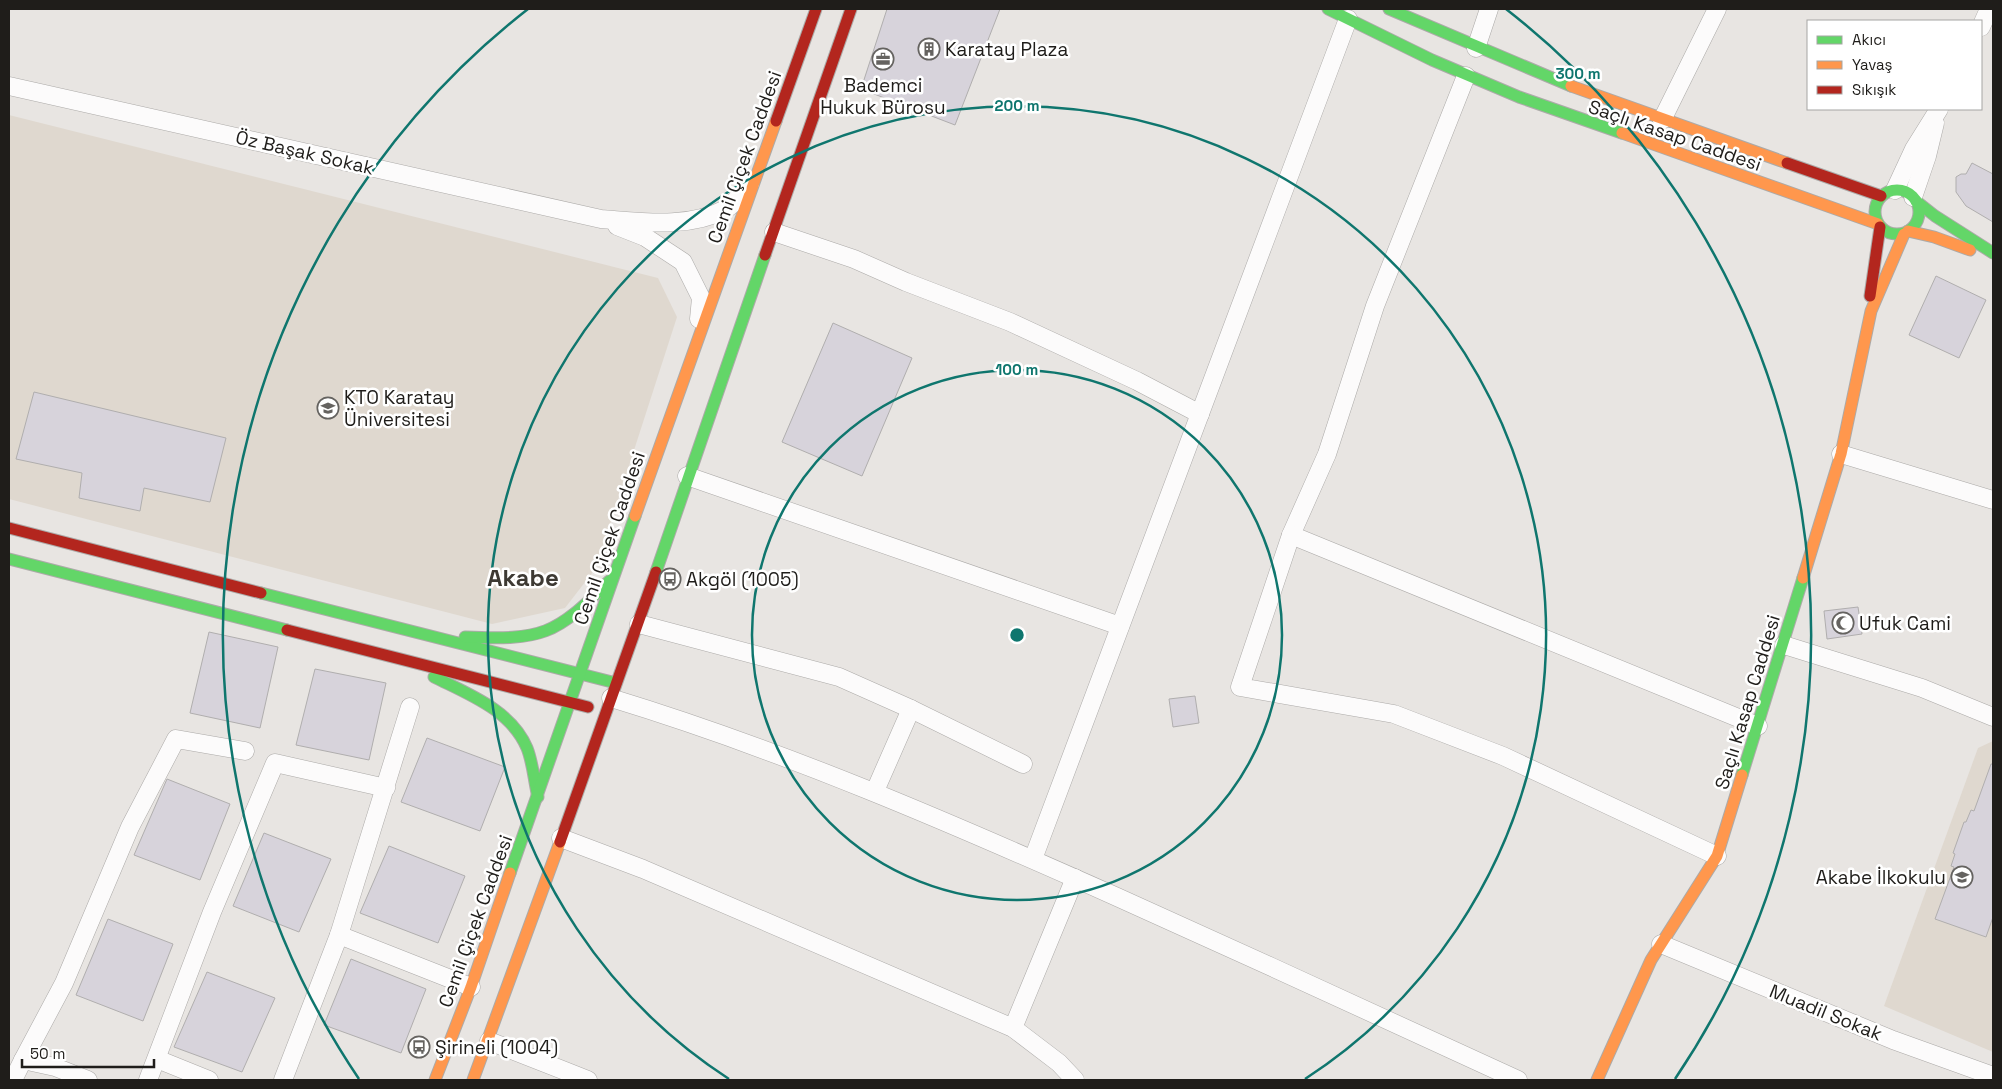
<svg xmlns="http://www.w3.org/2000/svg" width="2002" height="1089" font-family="'Space Grotesk',sans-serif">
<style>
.built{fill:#dfd8cf}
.building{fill:#d7d3db;stroke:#b0aeae}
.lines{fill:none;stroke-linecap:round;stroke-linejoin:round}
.street-casing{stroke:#acaaa8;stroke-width:19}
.fast-casing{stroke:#acaaa8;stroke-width:13}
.slow-casing{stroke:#acaaa8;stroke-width:13}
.jam-casing{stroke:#acaaa8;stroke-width:13}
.street{stroke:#fcfbfb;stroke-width:18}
.fast{stroke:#63d668;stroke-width:11}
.slow{stroke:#ff974d;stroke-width:11}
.jam{stroke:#b3261e;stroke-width:11}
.ring{fill:none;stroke:#0f766e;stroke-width:2.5}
.labels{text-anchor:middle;stroke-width:5;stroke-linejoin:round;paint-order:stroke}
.poi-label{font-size:19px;fill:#1f1d1a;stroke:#fff;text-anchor:start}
.street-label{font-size:19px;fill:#1f1d1a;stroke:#fff}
.district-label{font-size:24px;font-weight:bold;fill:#3d3933;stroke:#fff}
.centre{fill:#0f766e;stroke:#fff;stroke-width:2.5}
.ring-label{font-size:15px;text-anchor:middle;font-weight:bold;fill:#0f766e;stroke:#fff;stroke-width:5;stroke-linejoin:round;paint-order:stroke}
</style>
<rect width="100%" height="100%" fill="#e8e5e2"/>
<!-- built -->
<g class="built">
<polygon points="9,115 658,278 677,317 596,568 565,608 492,624 9,499"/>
<polygon points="1993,741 1993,1052 1884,1006 1978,748"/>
</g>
<!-- building -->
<g class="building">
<polygon points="887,9 1000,9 955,125 861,89"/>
<polygon points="1972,163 1993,174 1993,222 1966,206 1956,192 1956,177 1961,174 1966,174"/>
<polygon points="1936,276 1986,300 1959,358 1909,335"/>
<polygon points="833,323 912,358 862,476 782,442"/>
<polygon points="34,392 226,438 210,502 144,488 140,511 79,498 82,473 16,459"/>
<polygon points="1858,607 1862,634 1827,639 1824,611"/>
<polygon points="209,632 278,647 260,728 190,713"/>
<polygon points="315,669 386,683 369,760 296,745"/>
<polygon points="1195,696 1199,723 1173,727 1169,699"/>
<polygon points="427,738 505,767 480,831 401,802"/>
<polygon points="1991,764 1993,764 1993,917 1986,937 1935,919 1954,867 1951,866 1955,854 1953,853 1964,822 1966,822 1971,810 1974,811"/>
<polygon points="167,779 230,804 200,880 134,855"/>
<polygon points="264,833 331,859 299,932 233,906"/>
<polygon points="389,846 465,876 438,943 360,913"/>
<polygon points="108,919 173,944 143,1021 76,995"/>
<polygon points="351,959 426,989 401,1053 324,1025"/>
<polygon points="207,972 275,998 242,1072 174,1047"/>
</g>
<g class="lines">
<!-- street casing -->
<g class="street-casing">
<g id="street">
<polyline points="1981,27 1989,9"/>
<polyline points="1476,48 1489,9"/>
<polyline points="1466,76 1375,306 1327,454 1291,535 1240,687 1394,714 1503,756 1717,856"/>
<path d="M9 86 601 219C642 222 688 229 726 209 735 204 743 191 750 183"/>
<polyline points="1662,120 1717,9"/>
<polyline points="1895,190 1914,149 1939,109"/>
<polyline points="1913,197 1927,156 1935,123"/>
<polyline points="617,226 645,237 683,262 701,298 699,319"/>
<polyline points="774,232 854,259 906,282 1010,322 1137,381 1200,414"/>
<polyline points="1841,454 1993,500"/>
<polyline points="687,476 1120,626"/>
<polyline points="1291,535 1758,726"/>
<polyline points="639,624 839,677 911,709 1023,764"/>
<polyline points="1784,645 1922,688 1993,717"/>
<path d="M611 698C785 751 951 823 1117 897 1251 957 1385 1019 1518 1080"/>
<polyline points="410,707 339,935 471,987"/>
<polyline points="875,791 911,709"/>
<polyline points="561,838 643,869 1013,1028 1059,1063 1075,1080"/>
<polyline points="1033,859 1348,19"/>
<polyline points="1661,944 1893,1040 1993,1076"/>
<polyline points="1013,1028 1075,878"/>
<polyline points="489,1041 588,1080"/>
<polyline points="157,1059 209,1080"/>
<polyline points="23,1060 64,983 130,827 176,739 245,751"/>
<polyline points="13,1080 23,1060 55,1067 88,1080"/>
<polyline points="148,1080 212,912 275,763 386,788"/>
<polyline points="283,1080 339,935"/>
</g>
</g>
<!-- fast casing -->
<g class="fast-casing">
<g id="fast">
<polyline points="1328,9 1432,60 1519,97 1622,133"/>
<polyline points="1389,9 1571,86"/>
<circle cx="1897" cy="212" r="22"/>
<polyline points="1916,201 1935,216 1993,253"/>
<polyline points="9,559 287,630"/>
<polyline points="656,572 765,255"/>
<polyline points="261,593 616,683"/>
<path d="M465 637C542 640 555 636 609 581"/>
<path d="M434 677C468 694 511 710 527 748 533 763 534 781 538 797"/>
<polyline points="1742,775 1803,578"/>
<polyline points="510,873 635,516"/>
</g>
</g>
<!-- slow casing -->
<g class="slow-casing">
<g id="slow">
<polyline points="1571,86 1787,163"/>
<polyline points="1622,133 1878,224"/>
<polyline points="1908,231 1934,237 1970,250"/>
<polyline points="635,516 776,121"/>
<polyline points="1803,578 1841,454 1871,311 1904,234"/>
<polyline points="435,1080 471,987 510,873"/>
<polyline points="473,1080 560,842"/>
<polyline points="1597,1080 1651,960 1717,856 1742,775"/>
</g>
</g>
<!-- jam casing -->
<g class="jam-casing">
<g id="jam">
<polyline points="776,121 816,9"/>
<polyline points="1787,163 1881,196"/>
<polyline points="765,255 851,9"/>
<polyline points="1870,296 1880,227"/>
<polyline points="9,528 261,593"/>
<polyline points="287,630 588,707"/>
<polyline points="560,842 656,572"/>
</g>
</g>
<!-- street -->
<use href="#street" class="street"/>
<!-- fast -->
<use href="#fast" class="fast"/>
<!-- slow -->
<use href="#slow" class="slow"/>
<!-- jam -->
<use href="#jam" class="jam"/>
</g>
<!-- distance rings -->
<g class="ring">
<circle cx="1017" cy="635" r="265"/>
<path d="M729 1079A529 529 0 1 1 1305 1079"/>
<path d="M359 1079A794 794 0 0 1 528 9M1506 9A794 794 0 0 1 1675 1079"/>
</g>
<!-- icons -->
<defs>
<g id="building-ring" transform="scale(1.125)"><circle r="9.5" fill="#fff" stroke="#656360" stroke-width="1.5"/><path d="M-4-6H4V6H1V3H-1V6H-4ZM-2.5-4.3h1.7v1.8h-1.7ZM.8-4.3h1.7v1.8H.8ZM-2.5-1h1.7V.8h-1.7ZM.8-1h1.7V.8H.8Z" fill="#656360"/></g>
<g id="office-ring" transform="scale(1.125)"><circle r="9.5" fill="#fff" stroke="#656360" stroke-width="1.5"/><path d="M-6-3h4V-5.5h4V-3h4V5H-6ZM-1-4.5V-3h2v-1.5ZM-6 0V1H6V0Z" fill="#656360"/></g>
<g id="university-ring" transform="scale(1.125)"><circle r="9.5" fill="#fff" stroke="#656360" stroke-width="1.5"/><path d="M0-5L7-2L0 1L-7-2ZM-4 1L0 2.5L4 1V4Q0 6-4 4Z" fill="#656360"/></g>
<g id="bus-ring" transform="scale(1.125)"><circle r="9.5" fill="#fff" stroke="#656360" stroke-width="1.5"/><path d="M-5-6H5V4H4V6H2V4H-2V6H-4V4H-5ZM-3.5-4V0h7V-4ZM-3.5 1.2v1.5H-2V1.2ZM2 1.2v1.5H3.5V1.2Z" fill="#656360"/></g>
<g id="mosque-ring" transform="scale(1.125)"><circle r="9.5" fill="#fff" stroke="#656360" stroke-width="1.5"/><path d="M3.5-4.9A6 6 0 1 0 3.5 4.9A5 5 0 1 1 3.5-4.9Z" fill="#656360"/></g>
<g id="school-ring" transform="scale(1.125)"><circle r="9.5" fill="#fff" stroke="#656360" stroke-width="1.5"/><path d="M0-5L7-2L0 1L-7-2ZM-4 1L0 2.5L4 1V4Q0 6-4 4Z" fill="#656360"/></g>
</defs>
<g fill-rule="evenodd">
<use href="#building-ring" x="929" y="49"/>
<use href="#office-ring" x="883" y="59"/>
<use href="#university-ring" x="328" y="408"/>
<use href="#bus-ring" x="670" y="579"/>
<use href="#mosque-ring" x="1843" y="623"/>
<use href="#school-ring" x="1962" y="877"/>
<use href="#bus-ring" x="419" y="1047"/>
</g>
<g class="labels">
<!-- poi labels -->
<g class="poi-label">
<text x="945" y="56">Karatay Plaza</text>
<text x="883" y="92" text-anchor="middle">Bademci<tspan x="883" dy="22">Hukuk Bürosu</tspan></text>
<text x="344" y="404">KTO Karatay<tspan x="344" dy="22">Üniversitesi</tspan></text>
<text x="686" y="586">Akgöl (1005)</text>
<text x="1859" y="630">Ufuk Cami</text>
<text x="1946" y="884" text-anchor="end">Akabe İlkokulu</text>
<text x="435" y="1054">Şirineli (1004)</text>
</g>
<!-- street labels -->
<g class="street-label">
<text transform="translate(1675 135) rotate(19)" y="7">Saçlı Kasap Caddesi</text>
<text transform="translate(305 152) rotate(13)" y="7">Öz Başak Sokak</text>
<text transform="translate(744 157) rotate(-70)" y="7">Cemil Çiçek Caddesi</text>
<text transform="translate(609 538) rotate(-71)" y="7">Cemil Çiçek Caddesi</text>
<text transform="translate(1747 702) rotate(-73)" y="7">Saçlı Kasap Caddesi</text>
<text transform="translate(475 921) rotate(-70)" y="7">Cemil Çiçek Caddesi</text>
<text transform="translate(1826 1012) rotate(22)" y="7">Muadil Sokak</text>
</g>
<!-- district labels -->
<g class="district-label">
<text x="523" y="586">Akabe</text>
</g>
</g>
<circle cx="1017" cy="635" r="8" class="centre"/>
<g class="ring-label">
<text x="1578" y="79">300 m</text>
<text x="1017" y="111">200 m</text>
<text x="1017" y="375">100 m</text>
</g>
<!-- border -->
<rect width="2002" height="1089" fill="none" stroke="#1f1d1a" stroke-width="20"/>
<!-- legend -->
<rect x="1807" y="20" width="175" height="90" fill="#ffffff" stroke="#a5a5a3"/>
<rect x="1817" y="36" width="25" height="8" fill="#63d668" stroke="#a5a5a3"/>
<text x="1852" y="45" font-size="15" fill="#1f1d1a">Akıcı</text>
<rect x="1817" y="61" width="25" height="8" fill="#ff974d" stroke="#a5a5a3"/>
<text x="1852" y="70" font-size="15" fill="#1f1d1a">Yavaş</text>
<rect x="1817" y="86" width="25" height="8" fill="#b3261e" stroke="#a5a5a3"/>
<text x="1852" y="95" font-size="15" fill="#1f1d1a">Sıkışık</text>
<!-- scale -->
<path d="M22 1059v8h132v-8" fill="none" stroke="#1f1d1a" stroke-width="2.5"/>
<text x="30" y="1059" font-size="15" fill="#1f1d1a" stroke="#ffffff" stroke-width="4" paint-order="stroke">50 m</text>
</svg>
